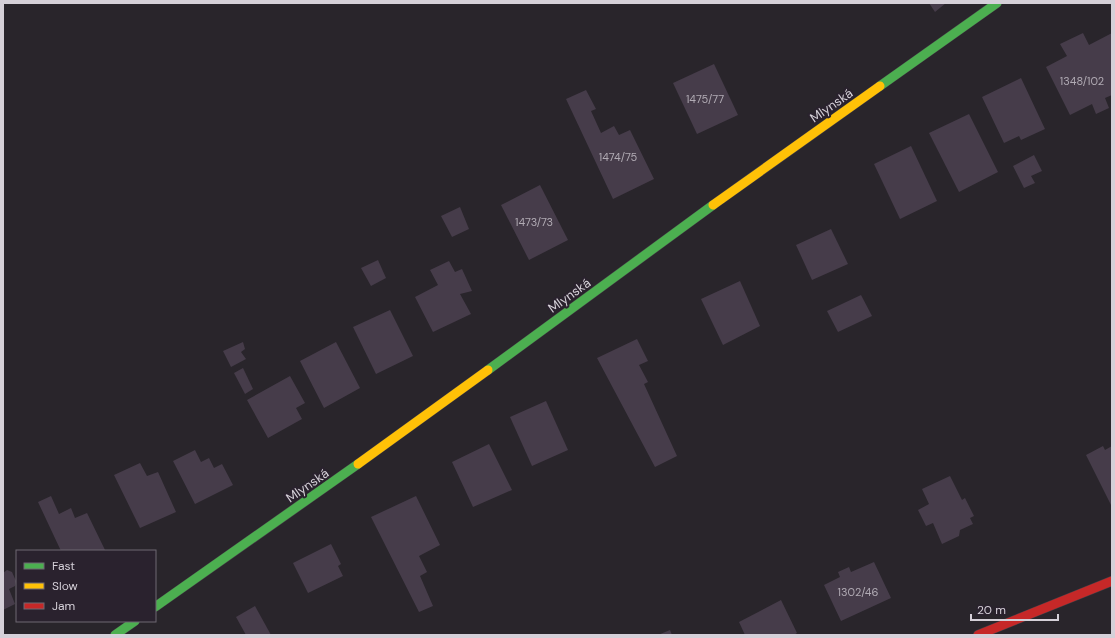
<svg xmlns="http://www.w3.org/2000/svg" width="1115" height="638" font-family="'DM Sans',sans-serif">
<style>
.building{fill:#463c4a}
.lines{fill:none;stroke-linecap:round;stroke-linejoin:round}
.fast-casing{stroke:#454147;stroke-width:10}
.slow-casing{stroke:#454147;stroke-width:10}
.jam-casing{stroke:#454147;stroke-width:10}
.fast{stroke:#4caf50;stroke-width:9}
.slow{stroke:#ffc107;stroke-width:9}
.jam{stroke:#c62828;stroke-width:9}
.labels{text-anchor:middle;stroke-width:4;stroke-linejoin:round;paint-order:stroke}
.number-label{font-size:11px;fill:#b1abb4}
.street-label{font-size:13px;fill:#d5d0d8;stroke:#2a222e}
</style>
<rect width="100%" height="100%" fill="#29252b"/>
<!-- building -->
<g class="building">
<polygon points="929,3 946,3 935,12"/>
<polygon points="1083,33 1089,45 1112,33 1112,95 1105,98 1109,108 1096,114 1092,104 1070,115 1046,67 1067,56 1060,44"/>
<polygon points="714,64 738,115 697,134 673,83"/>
<polygon points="1021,78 1045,129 1021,140 1019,136 1004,143 982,97"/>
<polygon points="586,90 596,109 591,111 601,133 614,126 619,135 630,130 654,179 613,199 566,99"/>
<polygon points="969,114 998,172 959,192 929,133"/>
<polygon points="911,146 937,201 900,219 874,164"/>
<polygon points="1034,155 1042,171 1031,176 1035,183 1024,188 1013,166"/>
<polygon points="540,185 568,240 529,260 501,205"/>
<polygon points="460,207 469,229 452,237 441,216"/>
<polygon points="831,229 848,264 812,280 796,245"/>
<polygon points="378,260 386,278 371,286 361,268"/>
<polygon points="449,261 455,272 462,269 472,291 460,294 471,314 433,332 415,297 438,285 430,270"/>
<polygon points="740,281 760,326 723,345 701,299"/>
<polygon points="861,295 872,316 838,332 827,311"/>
<polygon points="390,310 413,356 376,374 353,327"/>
<polygon points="637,339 648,361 639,365 648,382 644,384 677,456 655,467 597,358"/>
<polygon points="243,342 245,349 241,352 246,359 231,367 223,351"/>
<polygon points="336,342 360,388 324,408 300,361"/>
<polygon points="243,368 253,389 245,394 234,373"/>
<polygon points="290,376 305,403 296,408 302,419 268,438 247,400"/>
<polygon points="546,401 568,450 532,466 510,417"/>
<polygon points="489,444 512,490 473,507 452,462"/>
<polygon points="1103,446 1105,450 1112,446 1112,507 1086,455"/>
<polygon points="195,450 201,462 209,458 214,468 222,464 233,485 195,504 173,461"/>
<polygon points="140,463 147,476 158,472 176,512 140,528 114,475"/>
<polygon points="950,476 962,500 965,498 974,516 970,518 973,524 960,530 959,536 942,544 933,523 926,526 918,510 929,504 922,489"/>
<polygon points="51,496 59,514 71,508 75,518 87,513 105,550 102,551 61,551 38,502"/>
<polygon points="416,496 440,545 419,556 427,572 420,576 433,606 419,612 371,517"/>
<polygon points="331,544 341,564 338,566 343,576 308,593 293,563"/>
<polygon points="874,562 891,598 841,621 824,585 840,577 838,572 849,567 851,572"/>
<polygon points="7,570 12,572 16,581 15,586 9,589 15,604 3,610 3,573"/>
<polygon points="781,600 797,633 794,635 745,635 739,622"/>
<polygon points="255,606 271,635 246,635 236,617"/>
<polygon points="670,630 672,635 658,635"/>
</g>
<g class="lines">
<!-- fast casing -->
<g class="fast-casing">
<g id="fast">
<polyline points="880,86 997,3"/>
<polyline points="488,370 713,205"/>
<polyline points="155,607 358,464"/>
<polyline points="115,635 135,621"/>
</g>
</g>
<!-- slow casing -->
<g class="slow-casing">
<g id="slow">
<polyline points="713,205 880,86"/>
<polyline points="358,464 488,370"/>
</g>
</g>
<!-- jam casing -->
<g class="jam-casing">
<polyline id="jam" points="978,635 1112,581"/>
</g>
<!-- fast -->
<use href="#fast" class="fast"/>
<!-- slow -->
<use href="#slow" class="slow"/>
<!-- jam -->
<use href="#jam" class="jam"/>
</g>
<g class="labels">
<!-- number labels -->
<g class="number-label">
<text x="1082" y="85">1348/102</text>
<text x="705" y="103">1475/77</text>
<text x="618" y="161">1474/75</text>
<text x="534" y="226">1473/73</text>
<text x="858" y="596">1302/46</text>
</g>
<!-- street labels -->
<g class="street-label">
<text transform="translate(831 105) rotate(-35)" y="5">Mlynská</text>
<text transform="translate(569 295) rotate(-36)" y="5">Mlynská</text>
<text transform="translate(307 485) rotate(-35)" y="5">Mlynská</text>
</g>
</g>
<!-- border -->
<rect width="1115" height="638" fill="none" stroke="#d5d0d8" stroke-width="8"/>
<!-- legend -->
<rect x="16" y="550" width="140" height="72" fill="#2a222e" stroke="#6e6872"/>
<rect x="24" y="563" width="20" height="6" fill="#4caf50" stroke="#6e6872"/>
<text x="52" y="570" font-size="12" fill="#d5d0d8">Fast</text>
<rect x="24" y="583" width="20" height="6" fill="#ffc107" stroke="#6e6872"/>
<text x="52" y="590" font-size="12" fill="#d5d0d8">Slow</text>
<rect x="24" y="603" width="20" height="6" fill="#c62828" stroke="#6e6872"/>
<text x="52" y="610" font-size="12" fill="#d5d0d8">Jam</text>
<!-- scale -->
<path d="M971 614v6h87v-6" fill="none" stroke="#d5d0d8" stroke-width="2"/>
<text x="977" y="614" font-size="12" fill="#d5d0d8" stroke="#2a222e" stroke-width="3" paint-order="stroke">20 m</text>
</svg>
